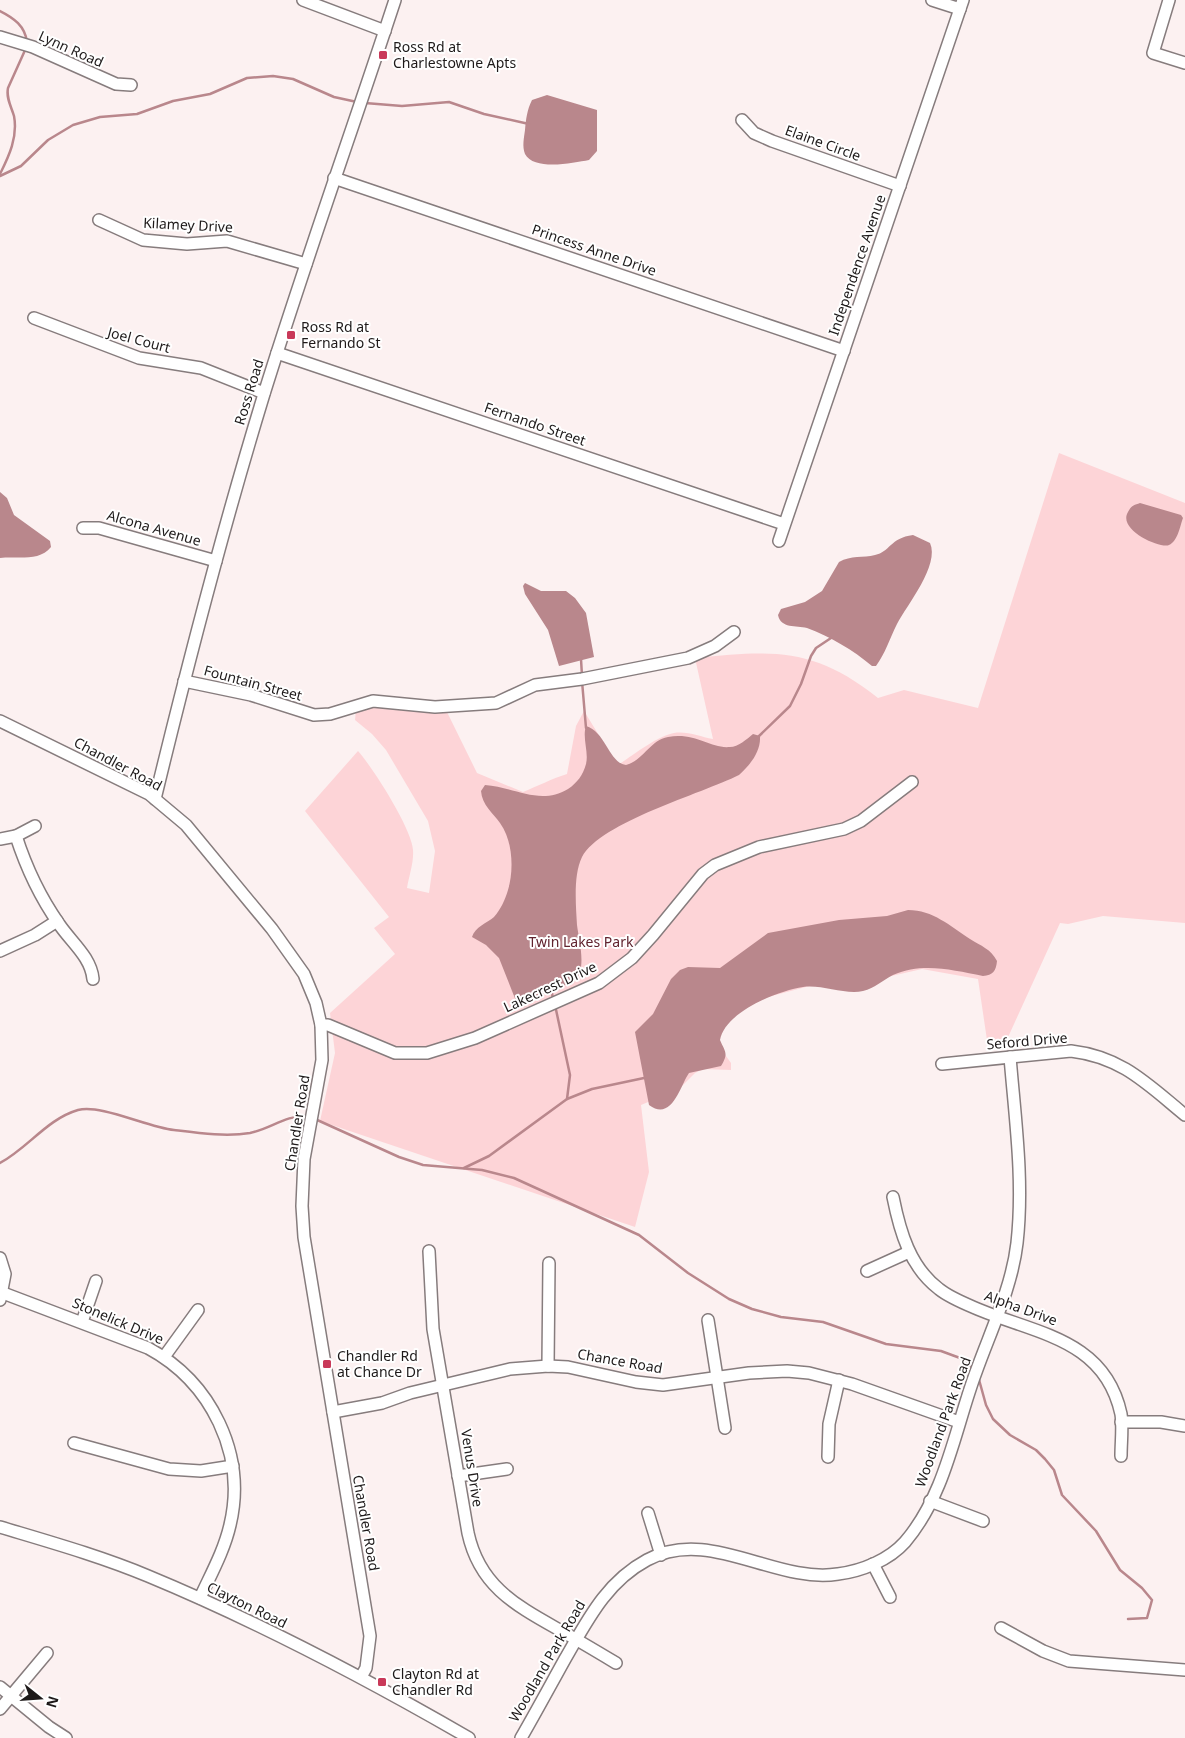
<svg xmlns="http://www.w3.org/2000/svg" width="1185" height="1738" font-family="'Noto Sans',sans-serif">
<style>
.green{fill:#fdd4d7}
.water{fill:#b9878c}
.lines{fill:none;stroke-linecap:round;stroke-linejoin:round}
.stream{stroke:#b9878c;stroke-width:2.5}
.minor-casing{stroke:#867c7d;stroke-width:14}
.minor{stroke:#fff;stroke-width:11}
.poi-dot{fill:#c93959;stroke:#fff;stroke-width:2}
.labels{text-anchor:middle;stroke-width:4;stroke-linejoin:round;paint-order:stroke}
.poi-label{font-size:14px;fill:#1e1a1a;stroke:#fff;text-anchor:start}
.street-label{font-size:14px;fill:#1e1a1a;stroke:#fff}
.park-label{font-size:14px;fill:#61232e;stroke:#fff}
</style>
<rect width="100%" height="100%" fill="#fcf1f1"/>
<!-- green -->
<path class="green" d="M1059 453 1185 503V923L1103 916 1068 924 1060 923 1004 1046 988 1047 978 979 922 969 887 977 817 984 768 997 740 1010 713 1038 731 1063V1070L703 1069 695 1073 679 1089 641 1105 649 1172 635 1227 320 1121 335 1053 330 1013 395 954 374 928 389 917 305 811 358 751C373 768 412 829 413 850 414 862 409 876 407 888L429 893 435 851 428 821 386 750 372 734 355 720 356 710 362 698 447 712 477 773 523 792C538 786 551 779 567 774L576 726 584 711 600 737 613 768C630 758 656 736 674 733 688 731 700 737 713 739L695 658C774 650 814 647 878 698L904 690 978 708Z"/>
<!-- water -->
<g class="water">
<path d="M547 95 597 110V151L589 160C573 163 534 171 525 154 522 146 524 138 525 130 526 119 527 110 532 100Z"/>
<path d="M0 492 7 498 14 515 50 541 51 547C39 562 18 556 0 558Z"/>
<path d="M1140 503 1181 515 1183 518C1180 526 1178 541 1169 545 1161 549 1117 530 1128 512 1131 506 1134 505 1140 503Z"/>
<path d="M913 535 930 543C940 565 907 605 897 624 890 638 885 654 876 666H872C853 650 831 637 807 628 796 625 781 629 778 615L781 609 805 602 822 591 839 562C851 555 863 558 875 555 890 552 890 538 913 535Z"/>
<polygon points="525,583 541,591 566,591 575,598 586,613 594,657 559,666 548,630 525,594 523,586"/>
<path d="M586 726C606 732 609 763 626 765 644 760 650 740 668 737 696 732 710 749 730 747 738 747 747 739 753 734L760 736C761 752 750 765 739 775 701 794 601 822 582 857 573 875 576 906 577 925 579 941 587 968 575 981L529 1000 516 1001 499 958 486 945 472 937C475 927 487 923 494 917 501 909 505 900 508 890 514 870 513 841 500 823 493 813 482 805 481 791L485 785C514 787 540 806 568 789 577 783 583 775 586 764 589 752 582 738 586 726Z"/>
<path d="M908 910C933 910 950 926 970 939 981 946 991 949 997 961 996 971 993 975 983 976 952 970 923 962 893 975 883 980 875 988 863 991 845 995 821 984 803 987 777 991 725 1012 720 1040 725 1052 729 1053 721 1066L689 1073C680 1086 672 1122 649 1105L635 1032 653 1014 671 979 680 970 688 967 720 968 768 933 839 920 887 916Z"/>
</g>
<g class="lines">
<!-- stream -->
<g class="stream">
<path d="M0 11C14 18 25 26 27 42"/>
<polyline points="365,103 402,106 449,102 484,114 529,124"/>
<path d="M0 174C9 156 18 137 14 116 11 106 6 98 8 88L26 48"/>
<polyline points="0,176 21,166 48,140 73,125 100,117 137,114 173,101 210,94 247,78 273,76 293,79 334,97 357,102"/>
<polyline points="581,659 582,676"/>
<polyline points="582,681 586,728"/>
<polyline points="758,737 790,706 801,684 811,656 816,648 831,638"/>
<polyline points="551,986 553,1000"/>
<polyline points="555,1005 570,1075 567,1099"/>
<polyline points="315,1119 399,1157 423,1165 482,1170 514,1178 639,1235 688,1273 729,1299 752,1309 781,1317 823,1322 886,1344 941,1351 960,1358 973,1368"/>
<path d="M0 1163C28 1148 47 1119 78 1110 101 1104 147 1127 174 1130 198 1133 226 1137 250 1133 270 1129 286 1115 307 1116"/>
<polyline points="464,1168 489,1156 567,1099 592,1089 644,1078"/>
<polyline points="978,1376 986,1405 993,1419 1010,1435 1036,1450 1045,1459 1054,1470 1062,1495 1096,1531 1120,1570 1142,1588 1152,1600 1147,1618 1128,1619"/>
</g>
<!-- minor casing -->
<g class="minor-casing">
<g id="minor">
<polyline points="303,0 385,31"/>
<polyline points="932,0 960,9"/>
<polyline points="1169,0 1153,53 1185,63"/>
<polyline points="0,37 33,47 116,84 131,85"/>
<polyline points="742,120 754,133 772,141 900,186"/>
<polyline points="334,178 844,351"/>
<polyline points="99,220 143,240 187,244 227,241 306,264"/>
<polyline points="34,318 139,358 201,368 264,393"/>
<polyline points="277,353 784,524"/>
<polyline points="83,528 99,528 216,561"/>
<polyline points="779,541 963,0"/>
<polyline points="184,681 251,695 314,715 330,714 373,701 435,707 496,703 535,685 582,679 688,658 715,646 734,632"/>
<polyline points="0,721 149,794 186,825 272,929 304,974 316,1003 321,1025 322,1060 304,1159 302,1206 304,1237 370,1636 366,1668 361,1677"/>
<path d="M155 799C188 663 223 528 264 394 305 262 352 131 395 0"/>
<path d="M16 836C26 867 40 897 59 924 71 942 91 957 93 979"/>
<polyline points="0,839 16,836 35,826"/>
<polyline points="0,951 35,935 57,921"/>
<polyline points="321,1025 328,1025 395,1053 427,1053 475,1038 599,983 632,958 653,935 703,874 715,865 759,847 844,829 861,821 912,782"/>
<path d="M942 1064 1071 1051C1122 1057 1147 1084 1185 1115"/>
<path d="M893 1197C900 1232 910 1267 939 1289 950 1298 966 1304 980 1310 1038 1334 1105 1340 1121 1414 1123 1427 1121 1442 1121 1456"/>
<path d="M429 1251 433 1329 468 1533C479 1584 513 1604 556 1628 576 1639 596 1651 616 1663"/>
<polyline points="0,1258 5,1274 0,1300"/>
<polyline points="867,1271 909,1252"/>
<path d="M3 1293 148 1348C211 1382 247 1454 230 1525 224 1551 211 1574 200 1598"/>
<polyline points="708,1320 725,1428"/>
<polyline points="82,1322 96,1281"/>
<polyline points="164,1357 198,1310"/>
<polyline points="548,1366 549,1263"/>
<polyline points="333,1412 382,1403 410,1393 510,1369 548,1366 568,1367 636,1382 663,1385 749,1373 787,1371 809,1373 852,1384 959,1422"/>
<polyline points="1121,1422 1161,1422 1185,1426"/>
<polyline points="74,1443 169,1469 201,1471 233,1466"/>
<polyline points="828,1457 829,1424 839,1380"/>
<polyline points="458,1476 507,1469"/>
<polyline points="930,1501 983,1521"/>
<polyline points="648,1513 661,1555"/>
<path d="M0 1527C50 1542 100 1556 148 1576 259 1622 365 1678 469 1738"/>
<polyline points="873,1564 890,1597"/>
<polyline points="1001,1628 1043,1651 1069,1661 1185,1670"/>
<polyline points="0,1687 49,1727 66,1738"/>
<polyline points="0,1709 47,1653"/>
<path d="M521 1738C536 1712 550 1686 565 1659 587 1621 606 1582 647 1560 709 1526 775 1584 838 1574 862 1571 889 1560 905 1542 946 1494 955 1428 976 1372 991 1330 1012 1287 1017 1243 1024 1181 1015 1118 1010 1057"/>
</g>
</g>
<!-- minor -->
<use href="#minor" class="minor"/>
</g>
<!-- markers -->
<g class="poi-dot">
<rect x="378" y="50" width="10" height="10" rx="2.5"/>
<rect x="286" y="330" width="10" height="10" rx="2.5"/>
<rect x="322" y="1359" width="10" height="10" rx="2.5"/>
<rect x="377" y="1677" width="10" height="10" rx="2.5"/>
</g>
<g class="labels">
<!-- poi labels -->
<g class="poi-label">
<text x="393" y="52">Ross Rd at<tspan x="393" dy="16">Charlestowne Apts</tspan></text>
<text x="301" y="332">Ross Rd at<tspan x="301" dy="16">Fernando St</tspan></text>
<text x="337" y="1361">Chandler Rd<tspan x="337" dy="16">at Chance Dr</tspan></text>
<text x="392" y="1679">Clayton Rd at<tspan x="392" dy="16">Chandler Rd</tspan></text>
</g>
<!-- street labels -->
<g class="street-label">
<text transform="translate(71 49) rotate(24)" y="5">Lynn Road</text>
<text transform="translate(823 143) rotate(20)" y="5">Elaine Circle</text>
<text transform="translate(188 225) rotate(3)" y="5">Kilamey Drive</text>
<text transform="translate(594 250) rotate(19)" y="5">Princess Anne Drive</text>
<text transform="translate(857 265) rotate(-71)" y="5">Independence Avenue</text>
<text transform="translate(139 340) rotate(15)" y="5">Joel Court</text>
<text transform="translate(249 392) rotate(-73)" y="5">Ross Road</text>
<text transform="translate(535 424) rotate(19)" y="5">Fernando Street</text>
<text transform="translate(154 528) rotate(16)" y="5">Alcona Avenue</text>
<text transform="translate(253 683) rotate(15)" y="5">Fountain Street</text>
<text transform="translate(118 764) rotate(28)" y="5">Chandler Road</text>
<text transform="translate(550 987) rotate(-25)" y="5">Lakecrest Drive</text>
<text transform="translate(1027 1041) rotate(-5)" y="5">Seford Drive</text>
<text transform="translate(297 1123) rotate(-81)" y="5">Chandler Road</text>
<text transform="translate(1021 1308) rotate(20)" y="5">Alpha Drive</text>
<text transform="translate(118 1321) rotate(23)" y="5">Stonelick Drive</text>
<text transform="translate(620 1361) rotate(10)" y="5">Chance Road</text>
<text transform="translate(943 1422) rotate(-70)" y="5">Woodland Park Road</text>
<text transform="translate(472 1468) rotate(81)" y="5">Venus Drive</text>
<text transform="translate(366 1523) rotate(80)" y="5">Chandler Road</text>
<text transform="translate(247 1605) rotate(26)" y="5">Clayton Road</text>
<text transform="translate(547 1661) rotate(-60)" y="5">Woodland Park Road</text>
</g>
<!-- park labels -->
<g class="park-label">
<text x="581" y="947">Twin Lakes Park</text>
</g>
</g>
<!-- north arrow -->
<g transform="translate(40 1698) rotate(107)" stroke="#ffffff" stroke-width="4" paint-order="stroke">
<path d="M0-4L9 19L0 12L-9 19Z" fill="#1e1a1a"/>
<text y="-8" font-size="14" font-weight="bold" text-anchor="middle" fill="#1e1a1a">N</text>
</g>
</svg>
